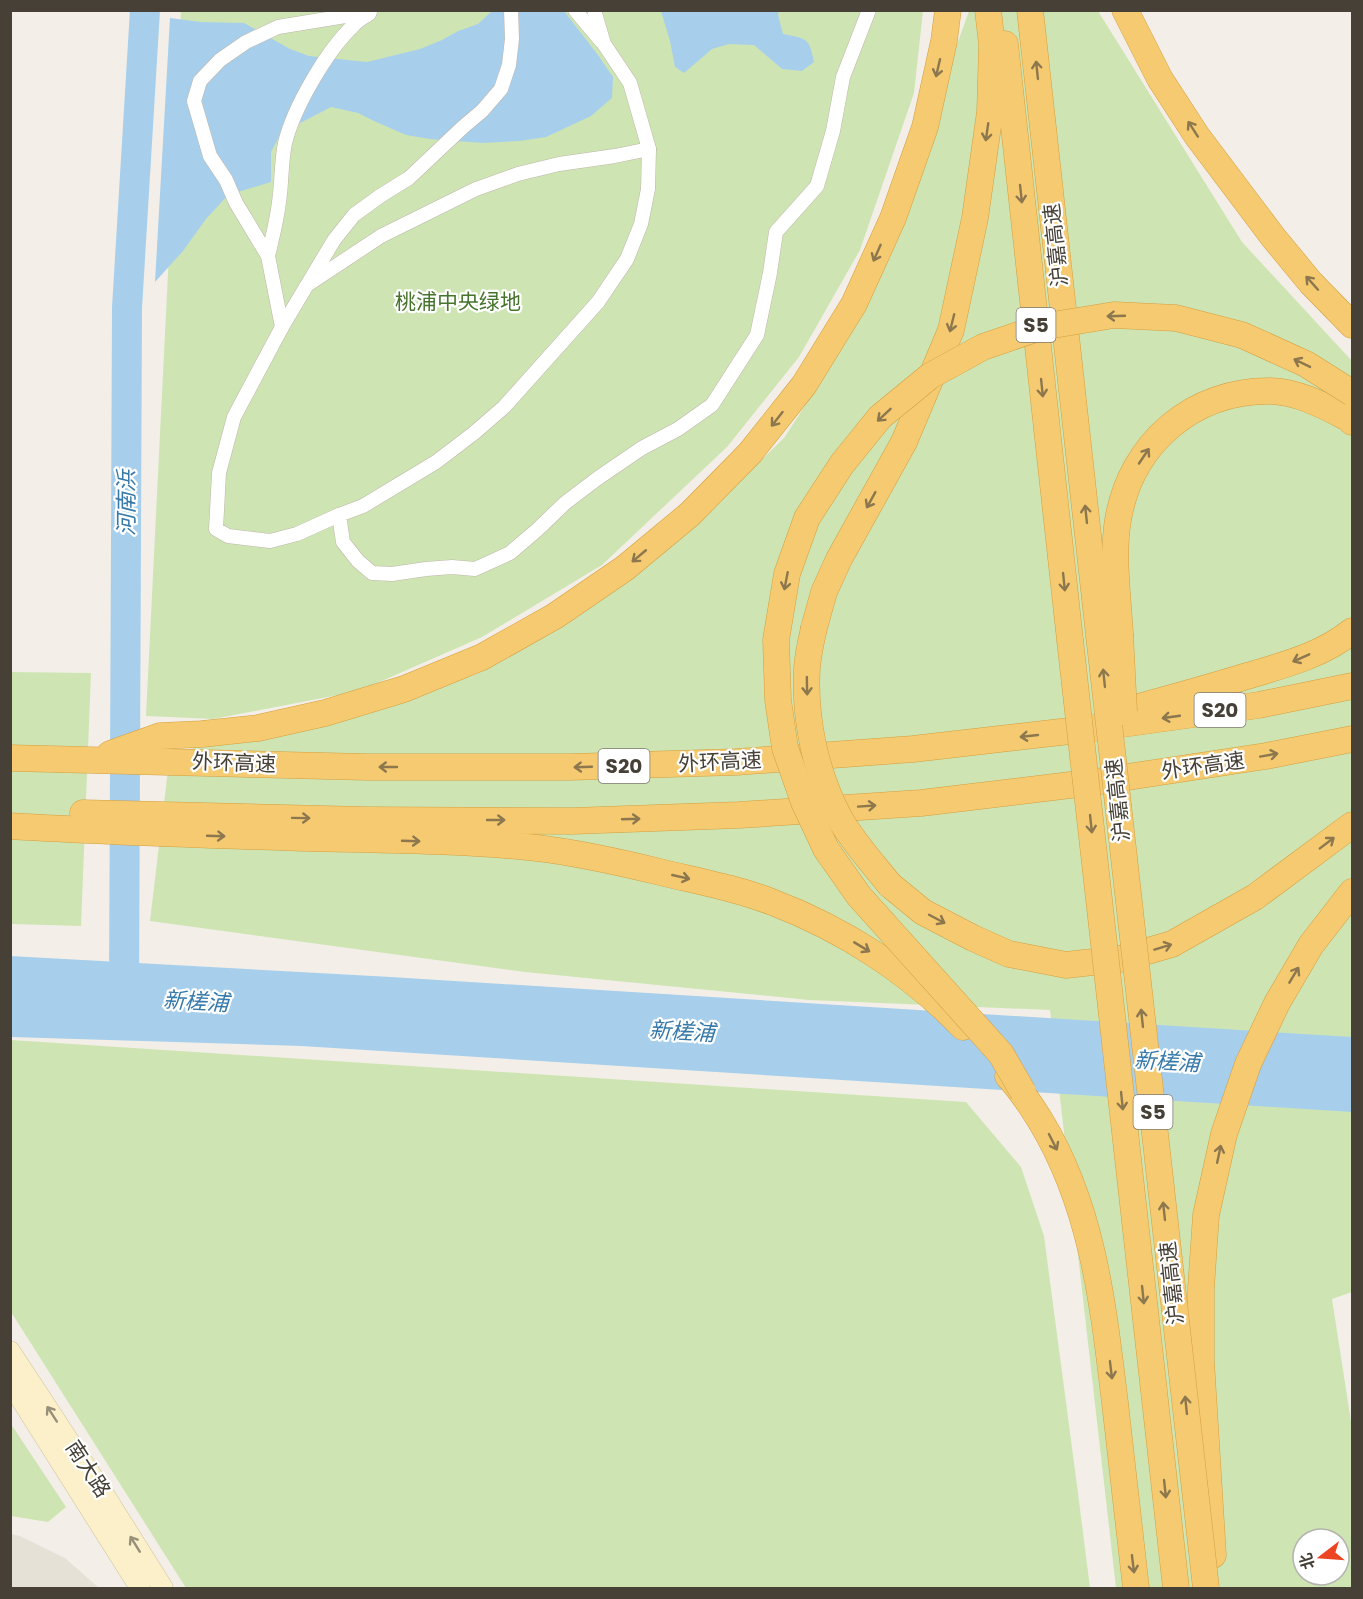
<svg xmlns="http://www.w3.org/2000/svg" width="1363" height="1599" font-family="Poppins,'Noto Sans SC',sans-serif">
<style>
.residential{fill:#e6e1d6}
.green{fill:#cee5b3;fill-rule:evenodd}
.water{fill:#a7cfec}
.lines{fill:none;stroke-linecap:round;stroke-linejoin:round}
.river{stroke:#a7cfec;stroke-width:30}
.street-casing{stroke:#beb7ab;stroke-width:15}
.secondary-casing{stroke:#d0c299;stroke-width:21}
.highway-casing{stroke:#d49f40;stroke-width:27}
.street{stroke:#fff;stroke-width:14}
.secondary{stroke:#fbf0c9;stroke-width:20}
.highway{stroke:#f5ca70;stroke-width:26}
.highway-bridge-casing{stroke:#d49f40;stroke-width:27;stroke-linecap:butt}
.highway-bridge{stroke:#f5ca70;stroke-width:26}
.oneway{stroke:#8c774e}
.oneway2{stroke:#978f79}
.labels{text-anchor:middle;stroke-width:4.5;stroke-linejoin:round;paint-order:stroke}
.shield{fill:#fff;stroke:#7e7973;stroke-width:1.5}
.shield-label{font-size:20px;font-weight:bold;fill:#464037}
.street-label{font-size:21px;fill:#464037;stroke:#fff}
.park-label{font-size:21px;fill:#47742d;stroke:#fff}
.water-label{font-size:22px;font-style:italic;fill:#3679ab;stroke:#fff}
</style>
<rect width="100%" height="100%" fill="#f3efe8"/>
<!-- residential -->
<polygon class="residential" points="11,1534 20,1536 65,1558 99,1588 11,1588"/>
<!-- green -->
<g class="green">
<polygon points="181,11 923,11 914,93 860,250 799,357 727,447 602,565 482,637 359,691 213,719 146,716"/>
<path d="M969 11H1098L1242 242 1352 361V1292L1332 1299 1352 1428V1588H1116L1050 1010 809 1000 525 972 150 921 170 753 363 712 477 674 574 616 682 536 784 438 850 336 912 202 951 61ZM1303 1539H1339V1575H1303Z"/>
<polygon points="11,672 91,673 81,926 11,924"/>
<polygon points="11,1040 966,1102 1021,1167 1044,1236 1078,1493 1090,1588 186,1588 11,1312"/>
<polygon points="11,1424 66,1507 48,1522 11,1516"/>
</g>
<!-- water -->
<g class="water">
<polygon points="492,11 564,11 598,55 613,77 612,98 591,116 546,137 519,141 483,143 430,139 406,135 374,121 358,113 331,107 281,133 271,152 271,182 228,195 206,219 183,251 155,282 170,18 201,22 244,23 290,49 309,56 367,62 420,49 442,40 458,31 478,24"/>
<path d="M661 11H779L778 15 783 34C807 39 809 37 814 62L802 71 782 69 754 45 729 44 712 49 684 73 675 67 670 41Z"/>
<polygon points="10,956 391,977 1352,1037 1352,1112 301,1046 11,1037"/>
</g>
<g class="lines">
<!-- river -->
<polyline class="river" points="124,996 127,308 145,10"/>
<!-- street casing -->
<g class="street-casing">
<g id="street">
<polyline points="575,10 601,41"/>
<polyline points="594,10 604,44 630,83 649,149 648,189 641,224 627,259 598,302 504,407 474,433 436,462 363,506 339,515 343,542 358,561 372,573 392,574 426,569 452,567 475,569 510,553 537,530 565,503 598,478 642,448 678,429 712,405 757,335 770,273 776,232 817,186 833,131 843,77 869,10"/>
<path d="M268 256C272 239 277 220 279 202 282 182 281 163 285 143 294 107 327 50 354 25 358 20 364 17 369 14"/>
<polyline points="309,282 334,240 354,215 380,196 409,178 463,127 482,111 501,89 509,65 512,39 511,10"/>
<polyline points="282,327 268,256 236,203 226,180 210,156 194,101 200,81 220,60 246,42 278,27 370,12"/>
<polyline points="339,515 297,534 270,541 228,536 216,529 219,473 234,417 282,327 307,285 381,236 476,189 518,174 559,164 615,156 649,149"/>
</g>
</g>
<!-- secondary casing -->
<g class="secondary-casing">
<g id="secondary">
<polyline points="10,1351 107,1499 163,1588"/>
<polyline points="10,1382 140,1588"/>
</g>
</g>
<!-- highway casing -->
<g class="highway-casing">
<g id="highway">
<polyline points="1030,10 1099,635"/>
<polyline points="1125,10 1160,79 1197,136 1273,237 1311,283 1352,325"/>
<polyline points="1005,44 1070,640"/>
<polyline points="814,628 824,592 839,559 904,442 951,330 975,218 990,112 992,45 988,10"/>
<path d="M1120 634C1118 599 1112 555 1118 520 1131 443 1193 390 1271 391 1299 392 1324 406 1348 418L1352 422"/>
<path d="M1128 710C1168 699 1208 688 1247 676 1284 665 1323 655 1352 631"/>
<polyline points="110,754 160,736 202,734 258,728 325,713 404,689 482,657 555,616 625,568 690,514 750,453 804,385 854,304 893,218 925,127 944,41 948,10"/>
<polyline points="10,758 367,767 570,767 736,762 913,749 1087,729 1259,705 1352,686"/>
<polyline points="83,813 366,820 572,821 739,815 921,803 1095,782 1266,756 1352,739"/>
<path d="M10 826C109 832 208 835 306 838 383 840 461 840 537 848 579 853 619 862 660 872 697 881 736 888 772 902 843 929 910 972 963 1027"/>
<polyline points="890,885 923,912 973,938 1009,954 1066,965 1120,959 1172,944 1255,897 1352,825"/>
<path d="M1008 1076C1021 1090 1030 1104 1040 1120 1093 1207 1103 1304 1115 1403 1122 1465 1129 1527 1136 1588"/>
<polyline points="1213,1555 1201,1361 1201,1288 1206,1215 1224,1134 1248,1064 1277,1003 1311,945 1352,892"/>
</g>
</g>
<!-- street -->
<use href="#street" class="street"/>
<!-- secondary -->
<use href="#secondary" class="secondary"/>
<!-- highway -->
<use href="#highway" class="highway"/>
<!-- highway-bridge casing -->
<g class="highway-bridge-casing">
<g id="highway-bridge">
<path d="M814 628C811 641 808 655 807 668 804 720 816 774 840 819 854 843 873 864 890 885"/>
<polyline points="1120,634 1124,712"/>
<polyline points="1099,635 1206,1588"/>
<polyline points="1070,640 1176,1588"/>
<polyline points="1023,1092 1001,1054 859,896 826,849 804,802 785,748 778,700 776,640 787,574 807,518 842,464 880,417 930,376 983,347 1041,327 1114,315 1176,318 1242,335 1306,364 1352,393"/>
</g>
</g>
<!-- highway-bridge -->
<use href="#highway-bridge" class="highway-bridge"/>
</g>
<!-- one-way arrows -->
<defs><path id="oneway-shaft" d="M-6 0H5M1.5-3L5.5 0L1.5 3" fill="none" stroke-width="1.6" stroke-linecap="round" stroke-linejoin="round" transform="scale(1.5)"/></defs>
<g class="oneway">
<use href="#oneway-shaft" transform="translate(938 68) rotate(103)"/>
<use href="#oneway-shaft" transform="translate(1037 70) rotate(-96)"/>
<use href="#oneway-shaft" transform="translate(1193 129) rotate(-123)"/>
<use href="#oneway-shaft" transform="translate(987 132) rotate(98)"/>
<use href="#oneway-shaft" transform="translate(1021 194) rotate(84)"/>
<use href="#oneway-shaft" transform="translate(877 253) rotate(114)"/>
<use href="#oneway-shaft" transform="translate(1312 283) rotate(-132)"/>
<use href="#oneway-shaft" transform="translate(1116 316) rotate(178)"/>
<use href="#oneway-shaft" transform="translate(952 323) rotate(104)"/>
<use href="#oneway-shaft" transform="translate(1302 363) rotate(-154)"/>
<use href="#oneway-shaft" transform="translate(1042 388) rotate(84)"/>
<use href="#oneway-shaft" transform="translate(884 415) rotate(137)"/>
<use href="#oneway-shaft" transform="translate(777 419) rotate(128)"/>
<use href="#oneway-shaft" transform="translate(1144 456) rotate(-56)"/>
<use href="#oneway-shaft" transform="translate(871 500) rotate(119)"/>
<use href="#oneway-shaft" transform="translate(1086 514) rotate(-96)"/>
<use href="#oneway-shaft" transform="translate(639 556) rotate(140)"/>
<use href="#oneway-shaft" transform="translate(786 581) rotate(101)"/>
<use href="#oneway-shaft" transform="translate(1064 582) rotate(84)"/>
<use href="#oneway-shaft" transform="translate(1301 658) rotate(156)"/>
<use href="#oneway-shaft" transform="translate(1104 678) rotate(-96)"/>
<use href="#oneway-shaft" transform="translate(807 686) rotate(89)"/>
<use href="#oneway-shaft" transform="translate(1171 717) rotate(172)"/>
<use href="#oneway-shaft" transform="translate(1029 736) rotate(174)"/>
<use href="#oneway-shaft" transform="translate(1269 755) rotate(-10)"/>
<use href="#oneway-shaft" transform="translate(388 767) rotate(-180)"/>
<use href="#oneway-shaft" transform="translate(583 767) rotate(178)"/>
<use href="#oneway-shaft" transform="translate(867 806) rotate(-4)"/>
<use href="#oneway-shaft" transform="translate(301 818) rotate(1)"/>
<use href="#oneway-shaft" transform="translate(631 819) rotate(-2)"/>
<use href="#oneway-shaft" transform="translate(496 820)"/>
<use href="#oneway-shaft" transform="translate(1091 824) rotate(84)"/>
<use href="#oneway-shaft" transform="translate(216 836) rotate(2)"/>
<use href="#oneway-shaft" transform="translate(411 841) rotate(2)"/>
<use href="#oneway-shaft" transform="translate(1327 843) rotate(-37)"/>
<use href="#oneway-shaft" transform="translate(681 877) rotate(13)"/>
<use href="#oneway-shaft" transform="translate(937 919) rotate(28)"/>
<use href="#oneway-shaft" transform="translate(862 947) rotate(31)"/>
<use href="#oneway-shaft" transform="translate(1163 947) rotate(-17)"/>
<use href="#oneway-shaft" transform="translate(1294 975) rotate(-59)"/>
<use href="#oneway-shaft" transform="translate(1142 1018) rotate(-96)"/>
<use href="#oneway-shaft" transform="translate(1122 1101) rotate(84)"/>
<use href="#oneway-shaft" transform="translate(1053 1142) rotate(63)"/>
<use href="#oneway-shaft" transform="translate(1219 1154) rotate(-78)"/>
<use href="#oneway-shaft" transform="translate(1164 1211) rotate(-96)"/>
<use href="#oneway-shaft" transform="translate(1143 1295) rotate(84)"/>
<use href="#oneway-shaft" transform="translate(1111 1370) rotate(83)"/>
<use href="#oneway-shaft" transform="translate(1186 1405) rotate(-96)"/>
<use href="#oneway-shaft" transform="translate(1165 1489) rotate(84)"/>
<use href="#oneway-shaft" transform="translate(1133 1564) rotate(83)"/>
</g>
<g class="oneway2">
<use href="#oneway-shaft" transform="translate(52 1414) rotate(-123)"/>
<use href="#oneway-shaft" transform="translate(135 1544) rotate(-122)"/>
</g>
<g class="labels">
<!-- shield labels -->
<g class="shield">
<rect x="1016.5" y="308" width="39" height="34" rx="4.5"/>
<rect x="1194.5" y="693" width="51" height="34" rx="4.5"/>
<rect x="598.5" y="749" width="51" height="34" rx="4.5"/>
<rect x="1133.5" y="1095" width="39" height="34" rx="4.5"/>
</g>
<g class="shield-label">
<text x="1036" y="332">S5</text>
<text x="1220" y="717">S20</text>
<text x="624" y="773">S20</text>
<text x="1153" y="1119">S5</text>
</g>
<!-- street labels -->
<g class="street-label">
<text transform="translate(1056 245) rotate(-96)" y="7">沪嘉高速</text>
<text transform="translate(720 762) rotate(-3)" y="7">外环高速</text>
<text transform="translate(234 763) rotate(2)" y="7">外环高速</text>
<text transform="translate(1203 766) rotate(-8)" y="7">外环高速</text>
<text transform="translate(1118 800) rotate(-96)" y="7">沪嘉高速</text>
<text transform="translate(1172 1283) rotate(-96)" y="7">沪嘉高速</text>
<text transform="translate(88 1469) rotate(57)" y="7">南大路</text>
</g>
<!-- park labels -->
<g class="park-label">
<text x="458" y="309">桃浦中央绿地</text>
</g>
<!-- water labels -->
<g class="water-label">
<text transform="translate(126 503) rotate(-90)" y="8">河南浜</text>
<text transform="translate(196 1001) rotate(3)" y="8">新槎浦</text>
<text transform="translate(682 1031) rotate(3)" y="8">新槎浦</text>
<text transform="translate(1167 1061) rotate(3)" y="8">新槎浦</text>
</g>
</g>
<!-- border -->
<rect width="1363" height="1599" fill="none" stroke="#464037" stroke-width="24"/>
<!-- north arrow -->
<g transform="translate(1321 1557) rotate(253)"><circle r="28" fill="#ffffff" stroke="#b5b3af" stroke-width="1.5"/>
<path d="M0-4.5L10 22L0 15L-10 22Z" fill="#ed4424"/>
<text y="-9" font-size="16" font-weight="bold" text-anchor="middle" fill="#464037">北</text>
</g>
</svg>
